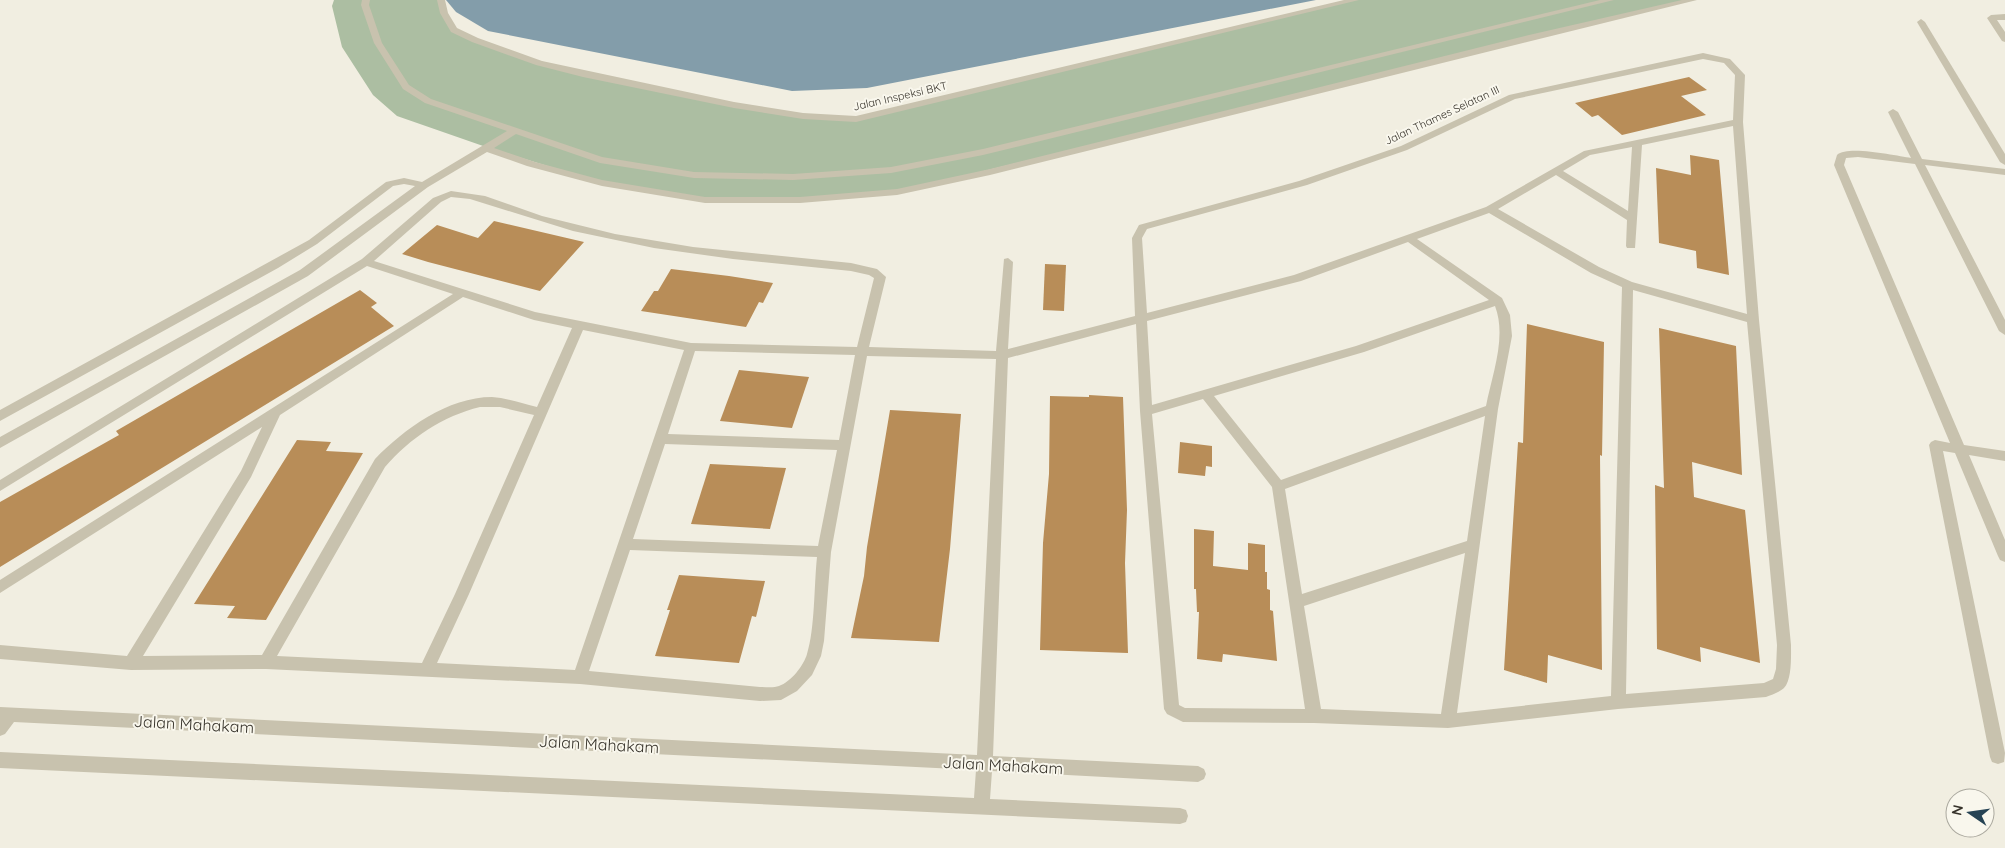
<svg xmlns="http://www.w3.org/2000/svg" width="2005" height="848" font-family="Quicksand,sans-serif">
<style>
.green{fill:#acbea2}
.water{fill:#839daa}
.building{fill:#b88d58}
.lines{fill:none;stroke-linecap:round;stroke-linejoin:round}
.minor{fill:#c8c2ae;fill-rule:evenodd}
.tertiary{fill:#c8c2ae;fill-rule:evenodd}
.labels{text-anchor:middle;stroke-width:4;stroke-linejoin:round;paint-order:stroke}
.far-street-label{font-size:11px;fill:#37332b;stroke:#f9f7ed}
.near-street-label{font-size:16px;fill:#37332b;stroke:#f9f7ed}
</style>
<rect width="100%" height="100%" fill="#f1eee1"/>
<!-- green -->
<polygon class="green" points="334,0 441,0 454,30 510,53 599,77 803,116 856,119 1355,0 1693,0 897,192 800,200 705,200 602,183 486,147 397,116 373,95 342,47 332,6"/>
<!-- water -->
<polygon class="water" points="446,0 1316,0 867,88 792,91 488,31 456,12"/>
<!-- building -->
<g class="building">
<polygon points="1689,77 1707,90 1681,96 1706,115 1622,135 1598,115 1592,117 1575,103"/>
<polygon points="1690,155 1719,160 1729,275 1697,268 1696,251 1659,243 1656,168 1691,175"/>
<polygon points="494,221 584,242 540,291 428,262 402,254 437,225 478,238"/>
<polygon points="1045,264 1066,265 1064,311 1043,310"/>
<polygon points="671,269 729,276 773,283 763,303 759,302 746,327 641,311 654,291 658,291"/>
<polygon points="360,290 377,303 371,307 394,326 0,567 0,502 119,435 116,431"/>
<polygon points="1527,324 1604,342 1602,456 1600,455 1602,670 1548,655 1547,683 1504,670 1518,442 1523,443"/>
<polygon points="1659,328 1736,346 1742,475 1692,462 1694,497 1745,510 1760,663 1700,647 1701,662 1657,649 1655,485 1664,488"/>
<polygon points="739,370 809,377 792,428 720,421"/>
<polygon points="1089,395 1123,397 1127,510 1125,563 1128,653 1040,650 1043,543 1049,474 1050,396 1089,397"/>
<polygon points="890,410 961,414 950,549 939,642 851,638 864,576 867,547"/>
<polygon points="297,440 331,442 326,451 363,453 266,620 227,618 235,606 194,604"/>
<polygon points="1180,442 1212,446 1212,467 1206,466 1205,476 1178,473"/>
<polygon points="710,464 786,468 770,529 691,524"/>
<polygon points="1194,529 1214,531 1213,566 1248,570 1248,543 1265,545 1265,572 1267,572 1267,589 1270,590 1270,610 1273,611 1277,661 1223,654 1222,662 1197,659 1199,612 1197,612 1196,589 1194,589"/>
<polygon points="679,575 765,581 756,617 752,616 739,663 655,656 670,610 667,610"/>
</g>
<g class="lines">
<!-- minor -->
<g class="minor">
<polygon points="362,0 370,0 369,5 382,43 409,85 431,99 602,157 694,172 793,174 891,167 983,149 1600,0 1614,0 983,155 891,173 793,180 694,178 600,163 516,134 494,148 535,162 602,180 705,197 800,197 897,189 990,169 1529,35 1682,0 1697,0 990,175 897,195 800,203 705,203 602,186 527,166 487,152 428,187 308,276 0,448 0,437 300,270 415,186 404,184 393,186 317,244 278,268 0,421 0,410 309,240 386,182 404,178 422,182 507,131 425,103 403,89 374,43 361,5"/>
<polygon points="2005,14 2005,20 1997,20 2005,32 2005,42 2002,41 1987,18 1991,15"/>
<polygon points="1921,19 1925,22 2005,154 2005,165 2000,162 1917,22"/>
<path d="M1703 53 1730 59 1745 75 1743 122 1759 320 1791 645C1791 656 1792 680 1784 688 1780 692 1771 695 1766 697L1618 709 1448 728 1314 723 1183 722 1167 714 1164 709 1140 411 1136 324 1008 358 993 756 1198 766 1204 769 1206 774 1204 779 1198 782 992 771 990 799 1180 808 1186 810 1188 816 1186 822 1180 824 0 768V752L974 798 976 770 14 722 5 734 0 736V707L977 755 996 359 867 356 831 552 824 641 821 656 812 675 797 691 781 700 760 701 580 684 266 669 131 670 0 659V645L127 656 241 471 262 427 0 593V580L453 294 367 266 0 491V480L362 259 433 198 451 191 485 196 542 216 615 234 693 247 851 263 877 269 886 277 869 347 996 351 1004 259 1008 258 1013 262 1008 349 1135 316 1132 238 1139 225 1299 181 1401 146 1509 95ZM1703 59 1724 63 1735 75 1733 120 1584 151 1486 207 1294 275 1147 313 1142 238 1147 229 1307 185 1407 150 1515 99ZM1733 126 1747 314 1632 282 1599 267 1498 209 1556 175 1627 220 1626 246 1627 248H1635L1642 145ZM1632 147 1628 211 1563 171 1590 155ZM451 197 470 199 573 231 654 248 733 259 851 271 869 275 874 278 857 347 691 343 535 312 374 261 441 202ZM1489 213 1591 273 1622 287 1611 696 1457 713 1498 409 1512 336 1510 315 1502 298 1417 239ZM1408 242 1489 300 1356 346 1152 405 1147 321 1301 281ZM1633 290 1747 322 1777 645 1776 669 1773 679 1764 683 1626 694ZM463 297 534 320 572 328 537 407C523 404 507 398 492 397 448 397 404 429 375 459L262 655 143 656 251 477 280 415ZM1495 306C1507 337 1492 375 1486 406L1281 480 1214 396 1364 352ZM583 330 684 350 575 670 437 663 469 594ZM695 351 855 355 839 440 668 434ZM1203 399 1272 487 1305 709 1185 708 1179 705 1152 414ZM480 407H500L534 415 455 594 422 663 277 656 385 467C410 438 443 416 480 407ZM1485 416 1467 541 1302 594 1285 489ZM665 444 837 450 818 546 633 539ZM630 550 817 557C814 585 815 629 807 654 804 665 791 682 779 686 774 688 766 687 760 687L589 671ZM1465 553 1441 714 1321 709 1304 606Z"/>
<path d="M1893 109 1898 112 1922 159 2005 169V175L1925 165 2005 320V335L1999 331 1915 164 1858 157 1846 158 1844 165 1964 445 2005 451V461L1969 455 2005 540V562L2000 560 1998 556 1955 453 1943 451 2005 753 2004 762 1998 764 1992 762 1990 757 1929 445 1931 442 1935 440 1950 443 1834 165 1837 155C1848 145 1896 156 1911 158L1888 112Z"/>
</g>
<!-- tertiary -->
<polygon class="tertiary" points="437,0 445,0 448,13 457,28 478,38 542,61 734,102 803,113 856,116 1344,0 1359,0 856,122 803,119 734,108 583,77 536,65 472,42 451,32 440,13"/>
</g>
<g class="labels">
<!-- far-street labels -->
<g class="far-street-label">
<text transform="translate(900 96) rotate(-13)" y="4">Jalan Inspeksi BKT</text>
<text transform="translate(1442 115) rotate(-25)" y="4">Jalan Thames Selatan III</text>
</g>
<!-- near-street labels -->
<g class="near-street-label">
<text transform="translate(194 724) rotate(3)" y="6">Jalan Mahakam</text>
<text transform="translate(599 744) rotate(3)" y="6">Jalan Mahakam</text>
<text transform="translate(1003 765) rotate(3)" y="6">Jalan Mahakam</text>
</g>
</g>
<!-- north arrow -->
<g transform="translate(1970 813) rotate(283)"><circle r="24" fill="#f9f7ed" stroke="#aba99f"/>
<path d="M0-4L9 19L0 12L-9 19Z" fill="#264354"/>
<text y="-8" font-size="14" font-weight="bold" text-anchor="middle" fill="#37332b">N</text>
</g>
</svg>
